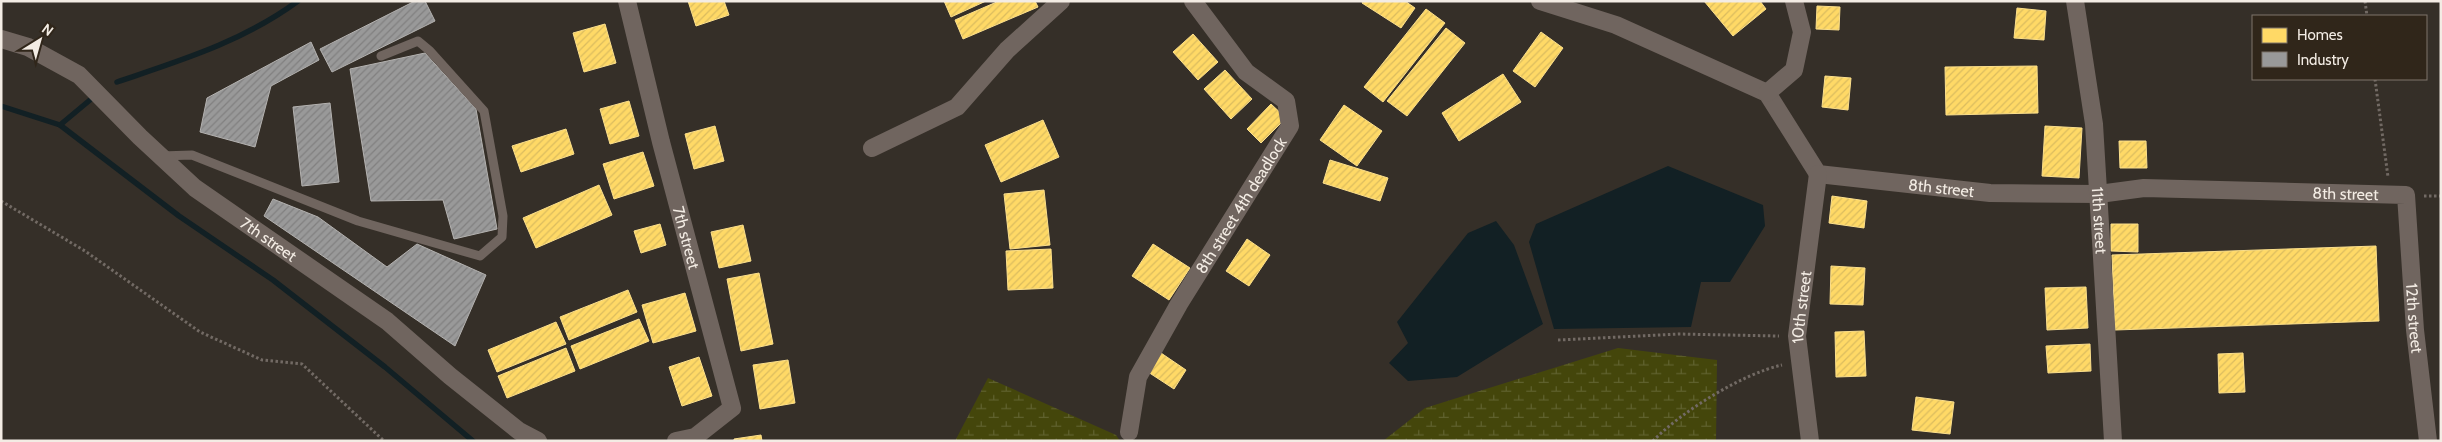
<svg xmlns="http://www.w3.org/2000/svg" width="2442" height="442" font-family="Cabin,sans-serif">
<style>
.wetland{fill:url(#wetland-marsh)}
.water{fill:#122024}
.homes{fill:url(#homes-hatch);stroke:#fbdf8c}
.industry{fill:url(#industry-hatch);stroke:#b4b2b0}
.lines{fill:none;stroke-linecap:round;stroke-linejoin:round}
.stream{stroke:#122024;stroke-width:5.5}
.path{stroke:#726a64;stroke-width:3;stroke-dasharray:2.5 2.5;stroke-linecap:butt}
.service{stroke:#70655f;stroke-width:9}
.minor{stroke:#70655f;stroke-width:18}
.labels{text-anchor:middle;stroke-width:5;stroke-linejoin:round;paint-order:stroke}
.street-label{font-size:16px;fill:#f3ece4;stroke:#30261a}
</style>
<defs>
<pattern id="wetland-marsh" width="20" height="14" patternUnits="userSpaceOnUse" patternTransform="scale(1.25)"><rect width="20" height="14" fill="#44460b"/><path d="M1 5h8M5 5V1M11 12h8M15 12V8" fill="none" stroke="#5f612e"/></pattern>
<pattern id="homes-hatch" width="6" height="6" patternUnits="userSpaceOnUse" patternTransform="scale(1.25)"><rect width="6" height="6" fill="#ffd966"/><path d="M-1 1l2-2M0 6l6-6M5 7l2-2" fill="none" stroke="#dbbc5f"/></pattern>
<pattern id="industry-hatch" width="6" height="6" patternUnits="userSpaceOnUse" patternTransform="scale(1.25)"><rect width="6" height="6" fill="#999"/><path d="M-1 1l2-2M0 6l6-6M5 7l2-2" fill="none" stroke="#818080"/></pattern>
</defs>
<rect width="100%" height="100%" fill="#352f28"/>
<!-- wetland -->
<g class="wetland">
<polygon points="1618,348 1717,360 1716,441 1383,441 1425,408"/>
<polygon points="988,378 1116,435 1120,441 955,441"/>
</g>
<!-- water -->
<g class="water">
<polygon points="1668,166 1763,205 1765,226 1730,282 1701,282 1691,327 1554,329 1529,242 1536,224"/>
<polygon points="1496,221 1514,245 1543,324 1457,377 1408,381 1389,363 1408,343 1397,322 1468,233"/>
</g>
<!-- homes -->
<g class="homes">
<polygon points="688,1 724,1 729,15 696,26"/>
<polygon points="944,1 986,1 951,17"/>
<polygon points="999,1 1035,1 1038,7 963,39 955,20"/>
<polygon points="1363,1 1405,1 1415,8 1401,28 1362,3"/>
<polygon points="1704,1 1760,1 1766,9 1733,36"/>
<polygon points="1817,6 1840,7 1839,30 1816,29"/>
<polygon points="2017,8 2046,11 2044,40 2014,38"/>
<polygon points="1426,9 1445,23 1383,102 1364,87"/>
<polygon points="605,24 616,63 584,72 573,33"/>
<polygon points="1446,28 1465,43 1407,116 1387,101"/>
<polygon points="1541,32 1563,48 1535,87 1513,71"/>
<polygon points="1193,34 1218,62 1198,80 1173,52"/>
<polygon points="2037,66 2038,113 1946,115 1945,67"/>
<polygon points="1225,70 1252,99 1231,119 1204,89"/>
<polygon points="1503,74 1521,102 1459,141 1442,113"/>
<polygon points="1825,76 1851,78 1848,110 1822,107"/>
<polygon points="629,101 639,136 610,144 600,109"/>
<polygon points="1271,104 1286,118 1261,143 1247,129"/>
<polygon points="1344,105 1382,131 1357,166 1320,140"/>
<polygon points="1043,120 1059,157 1001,182 985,145"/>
<polygon points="715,126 724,161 694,169 685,134"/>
<polygon points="2045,126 2082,128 2079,178 2042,176"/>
<polygon points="566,129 574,154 521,172 512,146"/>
<polygon points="2119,141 2146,141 2147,168 2120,168"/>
<polygon points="643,152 654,186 614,199 603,164"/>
<polygon points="1330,160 1388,178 1380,201 1323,183"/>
<polygon points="599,185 612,215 536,248 523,218"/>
<polygon points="1044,190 1050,245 1010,249 1004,194"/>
<polygon points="1832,196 1867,201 1864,228 1829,223"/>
<polygon points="660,224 666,245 641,253 634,231"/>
<polygon points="2111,224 2138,224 2138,252 2111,251"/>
<polygon points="743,225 751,261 719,268 711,232"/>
<polygon points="1247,239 1270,255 1249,286 1226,271"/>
<polygon points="1153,244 1190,268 1169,300 1132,276"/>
<polygon points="2376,246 2379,321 2115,330 2112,255"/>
<polygon points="1051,249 1053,288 1008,290 1006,251"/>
<polygon points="1831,266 1865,268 1863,305 1830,304"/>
<polygon points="759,273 773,344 741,351 727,279"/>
<polygon points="2086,287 2088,328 2047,330 2045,288"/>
<polygon points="628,290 637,312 569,340 560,317"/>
<polygon points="685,293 696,331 653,343 642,305"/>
<polygon points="639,319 649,341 580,369 571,346"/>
<polygon points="556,322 566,344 497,372 488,350"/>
<polygon points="1864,331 1866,376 1836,377 1835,332"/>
<polygon points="2090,344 2091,371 2048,373 2046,346"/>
<polygon points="566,348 575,371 507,398 498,376"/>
<polygon points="1161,353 1186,370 1174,389 1148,372"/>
<polygon points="2243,353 2245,392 2219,393 2218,354"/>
<polygon points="699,357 712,396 682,406 669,367"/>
<polygon points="788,360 795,403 760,409 753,365"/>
<polygon points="1916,397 1954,402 1950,434 1912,430"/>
<polygon points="761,435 762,441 734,441 734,439"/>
</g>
<!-- industry -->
<g class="industry">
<polygon points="415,1 425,1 435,21 332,72 320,49"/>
<polygon points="311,42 319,60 271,86 255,147 200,132 207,98"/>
<polygon points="425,53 476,109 497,229 454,239 443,200 371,201 350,69"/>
<polygon points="330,103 339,182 302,186 293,107"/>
<polygon points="273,199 318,217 387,267 417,244 486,275 455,346 264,216"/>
</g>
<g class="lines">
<!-- stream -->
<g class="stream">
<path d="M117 82C182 60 242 42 298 1"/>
<polyline points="1,106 60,125 179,216 273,280 385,367 473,441"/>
<polyline points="60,125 90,100"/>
</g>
<!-- path -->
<g class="path">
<polyline points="2365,1 2367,16"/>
<polyline points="2375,79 2388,177"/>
<polyline points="2424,196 2441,196"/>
<polyline points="1,201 85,251 200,332 262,360 302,364 384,441"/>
<polyline points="1558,340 1679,334 1779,336"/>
<path d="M1653 441C1682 411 1742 374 1782 365"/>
</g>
<!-- service -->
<polyline class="service" points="161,156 192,155 358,221 480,256 502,237 503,216 484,111 430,51 418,41 381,56"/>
<!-- minor -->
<g class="minor">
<path id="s1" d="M627 1 661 142 732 408 695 437 676 441"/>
<path id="s2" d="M1540 1 1616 25 1767 93 1818 174 1990 193 2099 194 2144 188 2406 195 2415 330 2428 441"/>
<path id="s3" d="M2075 1 2094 124 2113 441"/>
<path id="s4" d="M1 39 28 47 79 75 140 137 195 188 387 321 450 376 519 431 538 441"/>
<polyline points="1767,93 1794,70 1802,32 1794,1"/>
<polyline points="872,148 957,107 1007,50 1061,1"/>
<path id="s5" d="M1129 432 1138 377 1179 304 1290 126 1286 101 1246 72 1193 1"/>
<path id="s6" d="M1810 441 1797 336 1818 174"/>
</g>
</g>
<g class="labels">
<!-- street labels -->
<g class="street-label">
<text dy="6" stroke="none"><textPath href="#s2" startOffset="465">8th street</textPath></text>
<text dy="6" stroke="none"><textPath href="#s2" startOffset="870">8th street</textPath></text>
<text dy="6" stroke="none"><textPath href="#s5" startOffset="256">8th street 4th deadlock</textPath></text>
<text dy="6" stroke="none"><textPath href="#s3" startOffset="221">11th street</textPath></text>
<text dy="6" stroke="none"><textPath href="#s1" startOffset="244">7th street</textPath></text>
<text dy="6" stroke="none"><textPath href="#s4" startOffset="338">7th street</textPath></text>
<text dy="6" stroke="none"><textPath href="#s6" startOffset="135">10th street</textPath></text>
<text dy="6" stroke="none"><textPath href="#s2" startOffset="1054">12th street</textPath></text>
</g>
</g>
<!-- border -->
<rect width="2442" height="442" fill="none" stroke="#f3ece4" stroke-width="5"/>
<!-- legend -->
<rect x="2252" y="15" width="175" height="65" fill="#30261a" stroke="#7e756b"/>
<rect x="2262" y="28" width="25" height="15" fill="#ffd966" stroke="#7e756b"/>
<text x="2297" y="40" font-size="15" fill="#f3ece4">Homes</text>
<rect x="2262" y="52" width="25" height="15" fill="#999999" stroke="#7e756b"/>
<text x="2297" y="65" font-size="15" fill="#f3ece4">Industry</text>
<!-- north arrow -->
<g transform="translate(40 40) rotate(37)" stroke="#30261a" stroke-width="4" paint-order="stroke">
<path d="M0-4L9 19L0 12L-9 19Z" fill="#f3ece4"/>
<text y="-8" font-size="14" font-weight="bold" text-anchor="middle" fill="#f3ece4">N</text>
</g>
</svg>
